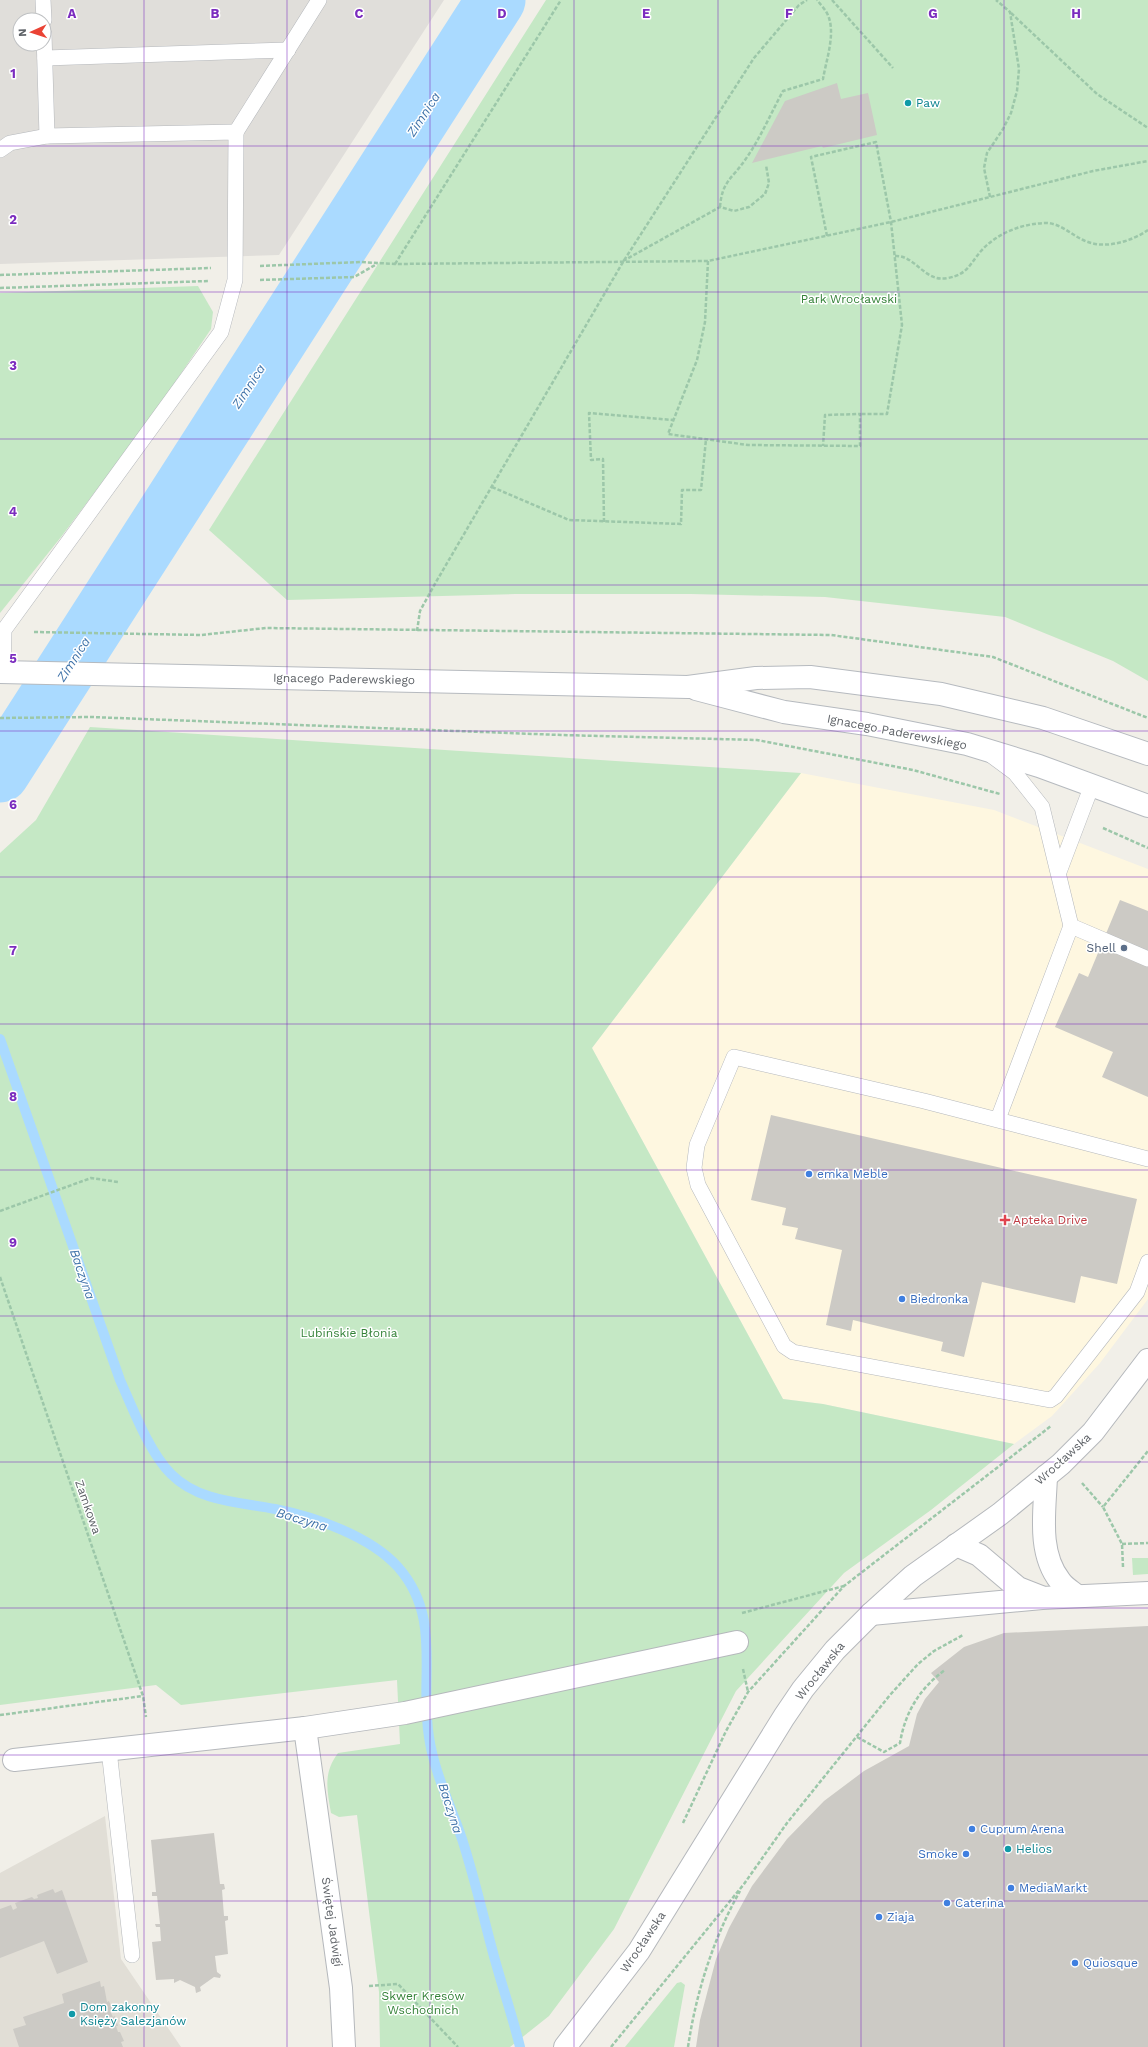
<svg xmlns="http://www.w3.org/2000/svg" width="1148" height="2047" font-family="'Work Sans',sans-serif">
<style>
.commercial{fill:#fef7e0}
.industrial{fill:#e0deda;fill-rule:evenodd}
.education{fill:#e1ded6}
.green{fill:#c5e8c5}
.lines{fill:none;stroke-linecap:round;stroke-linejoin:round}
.stream{stroke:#aadaff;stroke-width:10}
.river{stroke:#aadaff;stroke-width:59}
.building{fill:#cccac5}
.lane-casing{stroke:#b5b8bc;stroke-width:16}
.street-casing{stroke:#b5b8bc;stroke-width:24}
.secondary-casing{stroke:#b6babf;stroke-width:24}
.path{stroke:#9cc7a9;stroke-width:2.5;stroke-dasharray:4 2;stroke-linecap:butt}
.lane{stroke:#fff;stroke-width:15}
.street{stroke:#fff;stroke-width:22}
.secondary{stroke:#fff;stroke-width:22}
.grid{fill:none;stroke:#7b2cbf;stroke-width:1;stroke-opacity:0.55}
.culture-dot{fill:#0f9aa8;stroke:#fff;stroke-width:1.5}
.service-dot{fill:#5c6f8a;stroke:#fff;stroke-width:1.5}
.shop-dot{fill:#3f7fe0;stroke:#fff;stroke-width:1.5}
.health-dot{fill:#e0444e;stroke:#fff;stroke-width:1.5}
.labels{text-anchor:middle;stroke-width:3;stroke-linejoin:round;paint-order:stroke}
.culture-label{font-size:12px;fill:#0d838f;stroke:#fff;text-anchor:start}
.park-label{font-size:12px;fill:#348238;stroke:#fff}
.street-label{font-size:12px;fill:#5f6368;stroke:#fff}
.service-label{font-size:12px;fill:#4e5e75;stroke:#fff;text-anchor:end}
.shop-label{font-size:12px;fill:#366cbe;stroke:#fff;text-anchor:start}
.health-label{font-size:12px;fill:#be3a42;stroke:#fff;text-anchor:start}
.water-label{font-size:13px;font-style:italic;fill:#4174aa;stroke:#fff}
.grid-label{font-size:13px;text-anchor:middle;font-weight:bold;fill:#7b2cbf;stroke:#fff;stroke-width:3;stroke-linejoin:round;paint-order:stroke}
</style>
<rect width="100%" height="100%" fill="#f1efe8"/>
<!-- commercial -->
<polygon class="commercial" points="801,773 994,810 1148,869 1148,1299 1100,1363 1052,1416 1014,1444 823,1404 783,1399 592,1048"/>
<!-- industrial -->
<path class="industrial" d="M0 0H444L279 255 0 264ZM20 20H44V44H20Z"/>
<!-- education -->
<polygon class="education" points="105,1816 121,1959 181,2047 0,2047 0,1873"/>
<!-- green -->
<g class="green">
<polygon points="546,0 1148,0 1148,681 1113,661 1005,617 825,597 691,594 515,594 287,600 209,530"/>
<polygon points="198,286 213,312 211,329 155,412 61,537 0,613 0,293"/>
<path d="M90 727 801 773 592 1048 783 1399 823 1404 1014 1444 931 1510 844 1573 736 1691 614 1929 549 2016 510 2047H380L379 1992 357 1815 339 1817 331 1813C327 1790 323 1773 338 1753L400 1744 397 1680 181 1705 156 1685 0 1705V853L36 820Z"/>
<polygon points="1132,1558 1148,1558 1148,1574 1133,1575"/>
<polygon points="681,1982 685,1985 674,2047 625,2047 677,1983"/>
</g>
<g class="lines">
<!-- stream -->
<path class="stream" d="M0 1039 120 1380C133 1409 149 1452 171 1474 199 1502 239 1502 275 1509 315 1517 370 1536 398 1567 443 1618 419 1677 429 1737 434 1772 451 1806 462 1839 475 1879 484 1920 495 1960 503 1989 513 2018 520 2047"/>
<!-- river -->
<polyline class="river" points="0,773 496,0"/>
</g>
<!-- building -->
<g class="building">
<polygon points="837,83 841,99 868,93 877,135 823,148 822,146 752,163 785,101"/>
<polygon points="1120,900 1148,911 1148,1097 1102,1077 1113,1052 1055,1027 1079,973 1088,977"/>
<polygon points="771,1115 1137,1199 1117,1284 1081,1276 1075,1303 982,1282 964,1357 941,1351 943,1342 853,1320 851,1331 826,1325 842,1250 795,1239 798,1228 782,1225 786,1208 751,1200"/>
<polygon points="1148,1626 1148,2047 696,2047 700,2020 716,1959 729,1928 752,1886 787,1839 824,1801 864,1771 909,1746 917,1714 925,1699 939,1682 931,1673 964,1647 1004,1633"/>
<polygon points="214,1833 220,1884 224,1884 225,1889 222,1890 224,1916 228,1916 228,1920 225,1921 228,1954 215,1956 217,1972 221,1975 220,1978 214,1977 200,1987 201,1991 196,1993 195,1987 180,1980 174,1983 174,1979 156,1980 152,1942 161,1941 160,1927 156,1927 155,1924 160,1924 157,1896 152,1896 152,1892 156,1892 151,1840"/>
<polygon points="53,1889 55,1893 62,1890 88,1962 57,1974 44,1941 0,1958 0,1909 11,1905 13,1910 17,1908 15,1903 32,1897 34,1899 38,1898 37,1895"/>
<polygon points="100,1981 101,1987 104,1986 107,2002 109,2001 113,2011 110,2011 113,2017 115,2016 118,2026 116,2026 118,2032 120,2032 124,2041 121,2042 123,2047 19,2047 13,2029 26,2025 23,2017 64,2003 62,1994"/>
</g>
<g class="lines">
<!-- lane casing -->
<g class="lane-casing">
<g id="lane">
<polyline points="43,0 44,20"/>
<polyline points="44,34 47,136"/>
<polyline points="45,58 288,50"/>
<polyline points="236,132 319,0"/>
<polyline points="0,150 10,143 47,136 236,132 235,280 221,332 4,630 3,672"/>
<polyline points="992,756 1015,773 1042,807 1071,926 1148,959"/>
<polyline points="1059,872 1092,785"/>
<polyline points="998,1119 1071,926"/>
<polyline points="1148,1159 924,1101 734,1057 697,1145 694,1168 698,1185 784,1346 793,1352 1050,1400 1056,1396 1137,1292 1148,1262"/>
<polyline points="109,1750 132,1955"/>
</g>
</g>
<!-- street casing -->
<g class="street-casing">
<g id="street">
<path d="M1046 1476C1045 1510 1037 1552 1060 1581 1064 1587 1071 1591 1076 1595"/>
<polyline points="956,1545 979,1555 1018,1588 1041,1597"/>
<polyline points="871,1614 1042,1598 1148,1593"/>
<polyline points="305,1728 341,1988 344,2047"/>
<polyline points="14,1760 305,1728 405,1713 737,1642"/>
<polyline points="565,2047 639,1951 784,1717 803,1689 835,1650 871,1614 913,1576 1000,1514 1061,1464 1093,1432 1148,1360"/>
</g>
</g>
<!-- secondary casing -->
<g class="secondary-casing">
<g id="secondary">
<polyline points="0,672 688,687 756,678 810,677 941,694 1043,718 1148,754"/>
<polyline points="696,689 784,712 867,724 967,744 1039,766 1148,806"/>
</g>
</g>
<!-- path -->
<g class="path">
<polyline points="832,0 893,68"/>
<polyline points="1011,13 1097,94 1148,128"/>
<polyline points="990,197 984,168 987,153 1003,129 1011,113 1017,91 1019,69 1010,12 996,0"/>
<path d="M720 207C722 181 732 179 745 160 760 139 771 113 783 91L823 79C826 61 835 36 829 18 827 11 821 5 817 0"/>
<polyline points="827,236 811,157 876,142 891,222 902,325 887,414 860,414"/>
<path d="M895 256C916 255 924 283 948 278 968 274 969 265 981 251 997 233 1023 223 1047 223 1063 224 1073 237 1088 242 1107 249 1132 241 1148 230"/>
<polyline points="623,261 720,207 734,211 749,207 765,194 769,183 766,165"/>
<polyline points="708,261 705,322 697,360 668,434 748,445 860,446 860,414 825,415 823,446"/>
<polyline points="395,264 561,0"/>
<polyline points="260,266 360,262 395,264 708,261 891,222 1093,171 1148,161"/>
<polyline points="0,275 211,268"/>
<polyline points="260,280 354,277 377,264"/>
<polyline points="0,288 209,281"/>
<polyline points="492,487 569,520 681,524 682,490 701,490 706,439"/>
<polyline points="604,522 603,459 591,460 589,413 673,420"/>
<polyline points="417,631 420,611 436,582 623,262 754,58 799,5 807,0"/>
<polyline points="34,632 201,635 266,628 831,635 993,657 1148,718"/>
<polyline points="0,718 91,717 561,735 757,740 913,770 1000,794"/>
<polyline points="1103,828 1148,848"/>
<polyline points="0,1211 91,1178 118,1182"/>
<polyline points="0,1277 143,1696 146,1717"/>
<polyline points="1082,1483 1103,1507"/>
<polyline points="1122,1544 1148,1543"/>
<polyline points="1123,1567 1122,1544 1103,1507 1148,1451"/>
<polyline points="742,1613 844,1586"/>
<polyline points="743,1669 748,1692"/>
<polyline points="0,1715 143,1696"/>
<path d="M857 1737 884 1752 900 1743C905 1712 920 1688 945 1670"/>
<polyline points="683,1823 726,1731 748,1692 844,1586 1051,1426"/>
<polyline points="369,1986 398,1984 458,2047"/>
<polyline points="611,2047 744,1884 787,1823 890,1695 918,1664 934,1651 963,1635"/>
<path d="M688 2047C696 1993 713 1939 740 1891"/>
</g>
<!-- lane -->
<use href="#lane" class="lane"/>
<!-- street -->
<use href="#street" class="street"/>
<!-- secondary -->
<use href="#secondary" class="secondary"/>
</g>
<!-- grid -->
<path class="grid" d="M144 0V2047M287 0V2047M430 0V2047M574 0V2047M718 0V2047M861 0V2047M1004 0V2047M0 146H1148M0 292H1148M0 439H1148M0 585H1148M0 731H1148M0 877H1148M0 1024H1148M0 1170H1148M0 1316H1148M0 1462H1148M0 1608H1148M0 1755H1148M0 1901H1148"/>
<!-- markers -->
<g class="culture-dot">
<circle cx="908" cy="103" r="4"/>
<circle cx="1008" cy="1849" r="4"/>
<circle cx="72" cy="2014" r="4"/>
</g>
<circle class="service-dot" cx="1124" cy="948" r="4"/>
<g class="shop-dot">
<circle cx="809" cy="1174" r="4"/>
<circle cx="902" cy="1299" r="4"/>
<circle cx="972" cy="1829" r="4"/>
<circle cx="966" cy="1854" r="4"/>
<circle cx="1011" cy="1888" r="4"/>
<circle cx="947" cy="1903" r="4"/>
<circle cx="879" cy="1917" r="4"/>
<circle cx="1075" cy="1963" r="4"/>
</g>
<path class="health-dot" d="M1003 1214h4v4h4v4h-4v4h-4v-4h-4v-4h4z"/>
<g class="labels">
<!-- culture labels -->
<g class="culture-label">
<text x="916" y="107">Paw</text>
<text x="1016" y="1853">Helios</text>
<text x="80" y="2011">Dom zakonny<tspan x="80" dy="14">Księży Salezjanów</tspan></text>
</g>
<!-- park labels -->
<g class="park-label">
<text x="849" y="303">Park Wrocławski</text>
<text x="349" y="1337">Lubińskie Błonia</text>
<text x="423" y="2000">Skwer Kresów<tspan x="423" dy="14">Wschodnich</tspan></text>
</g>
<!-- street labels -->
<g class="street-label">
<text transform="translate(344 679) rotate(1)" y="4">Ignacego Paderewskiego</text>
<text transform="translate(897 732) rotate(11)" y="4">Ignacego Paderewskiego</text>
<text transform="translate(1063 1459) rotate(-42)" y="4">Wrocławska</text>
<text transform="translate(88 1507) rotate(71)" y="4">Zamkowa</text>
<text transform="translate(820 1671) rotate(-51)" y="4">Wrocławska</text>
<text transform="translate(332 1922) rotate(82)" y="4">Świętej Jadwigi</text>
<text transform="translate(643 1942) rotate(-56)" y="4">Wrocławska</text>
</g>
<!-- service labels -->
<g class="service-label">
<text x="1116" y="952">Shell</text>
</g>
<!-- shop labels -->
<g class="shop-label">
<text x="817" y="1178">emka Meble</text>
<text x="910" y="1303">Biedronka</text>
<text x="980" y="1833">Cuprum Arena</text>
<text x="958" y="1858" text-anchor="end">Smoke</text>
<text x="1019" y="1892">MediaMarkt</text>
<text x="955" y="1907">Caterina</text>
<text x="887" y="1921">Ziaja</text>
<text x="1083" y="1967">Quiosque</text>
</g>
<!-- health labels -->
<g class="health-label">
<text x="1013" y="1224">Apteka Drive</text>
</g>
<!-- water labels -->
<g class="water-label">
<text transform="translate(423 114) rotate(-57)" y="5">Zimnica</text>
<text transform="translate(248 386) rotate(-57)" y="5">Zimnica</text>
<text transform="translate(73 659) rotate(-57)" y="5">Zimnica</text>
<text transform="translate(83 1274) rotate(71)" y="5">Baczyna</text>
<text transform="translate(302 1519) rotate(17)" y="5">Baczyna</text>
<text transform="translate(451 1808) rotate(72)" y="5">Baczyna</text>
</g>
</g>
<g class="grid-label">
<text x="72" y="18">A</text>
<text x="215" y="18">B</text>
<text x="359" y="18">C</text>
<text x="502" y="18">D</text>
<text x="646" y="18">E</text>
<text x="789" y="18">F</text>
<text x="933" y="18">G</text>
<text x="1076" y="18">H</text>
<text x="13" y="78">1</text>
<text x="13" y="224">2</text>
<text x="13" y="370">3</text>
<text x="13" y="516">4</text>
<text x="13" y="663">5</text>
<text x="13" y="809">6</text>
<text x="13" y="955">7</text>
<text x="13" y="1101">8</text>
<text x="13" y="1247">9</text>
</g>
<!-- north arrow -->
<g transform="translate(32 32) rotate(267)"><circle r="19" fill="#ffffff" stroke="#bfc1c3"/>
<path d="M0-3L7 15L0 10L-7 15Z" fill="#ea4335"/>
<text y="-6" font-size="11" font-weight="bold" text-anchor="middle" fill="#5f6368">N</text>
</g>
</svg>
